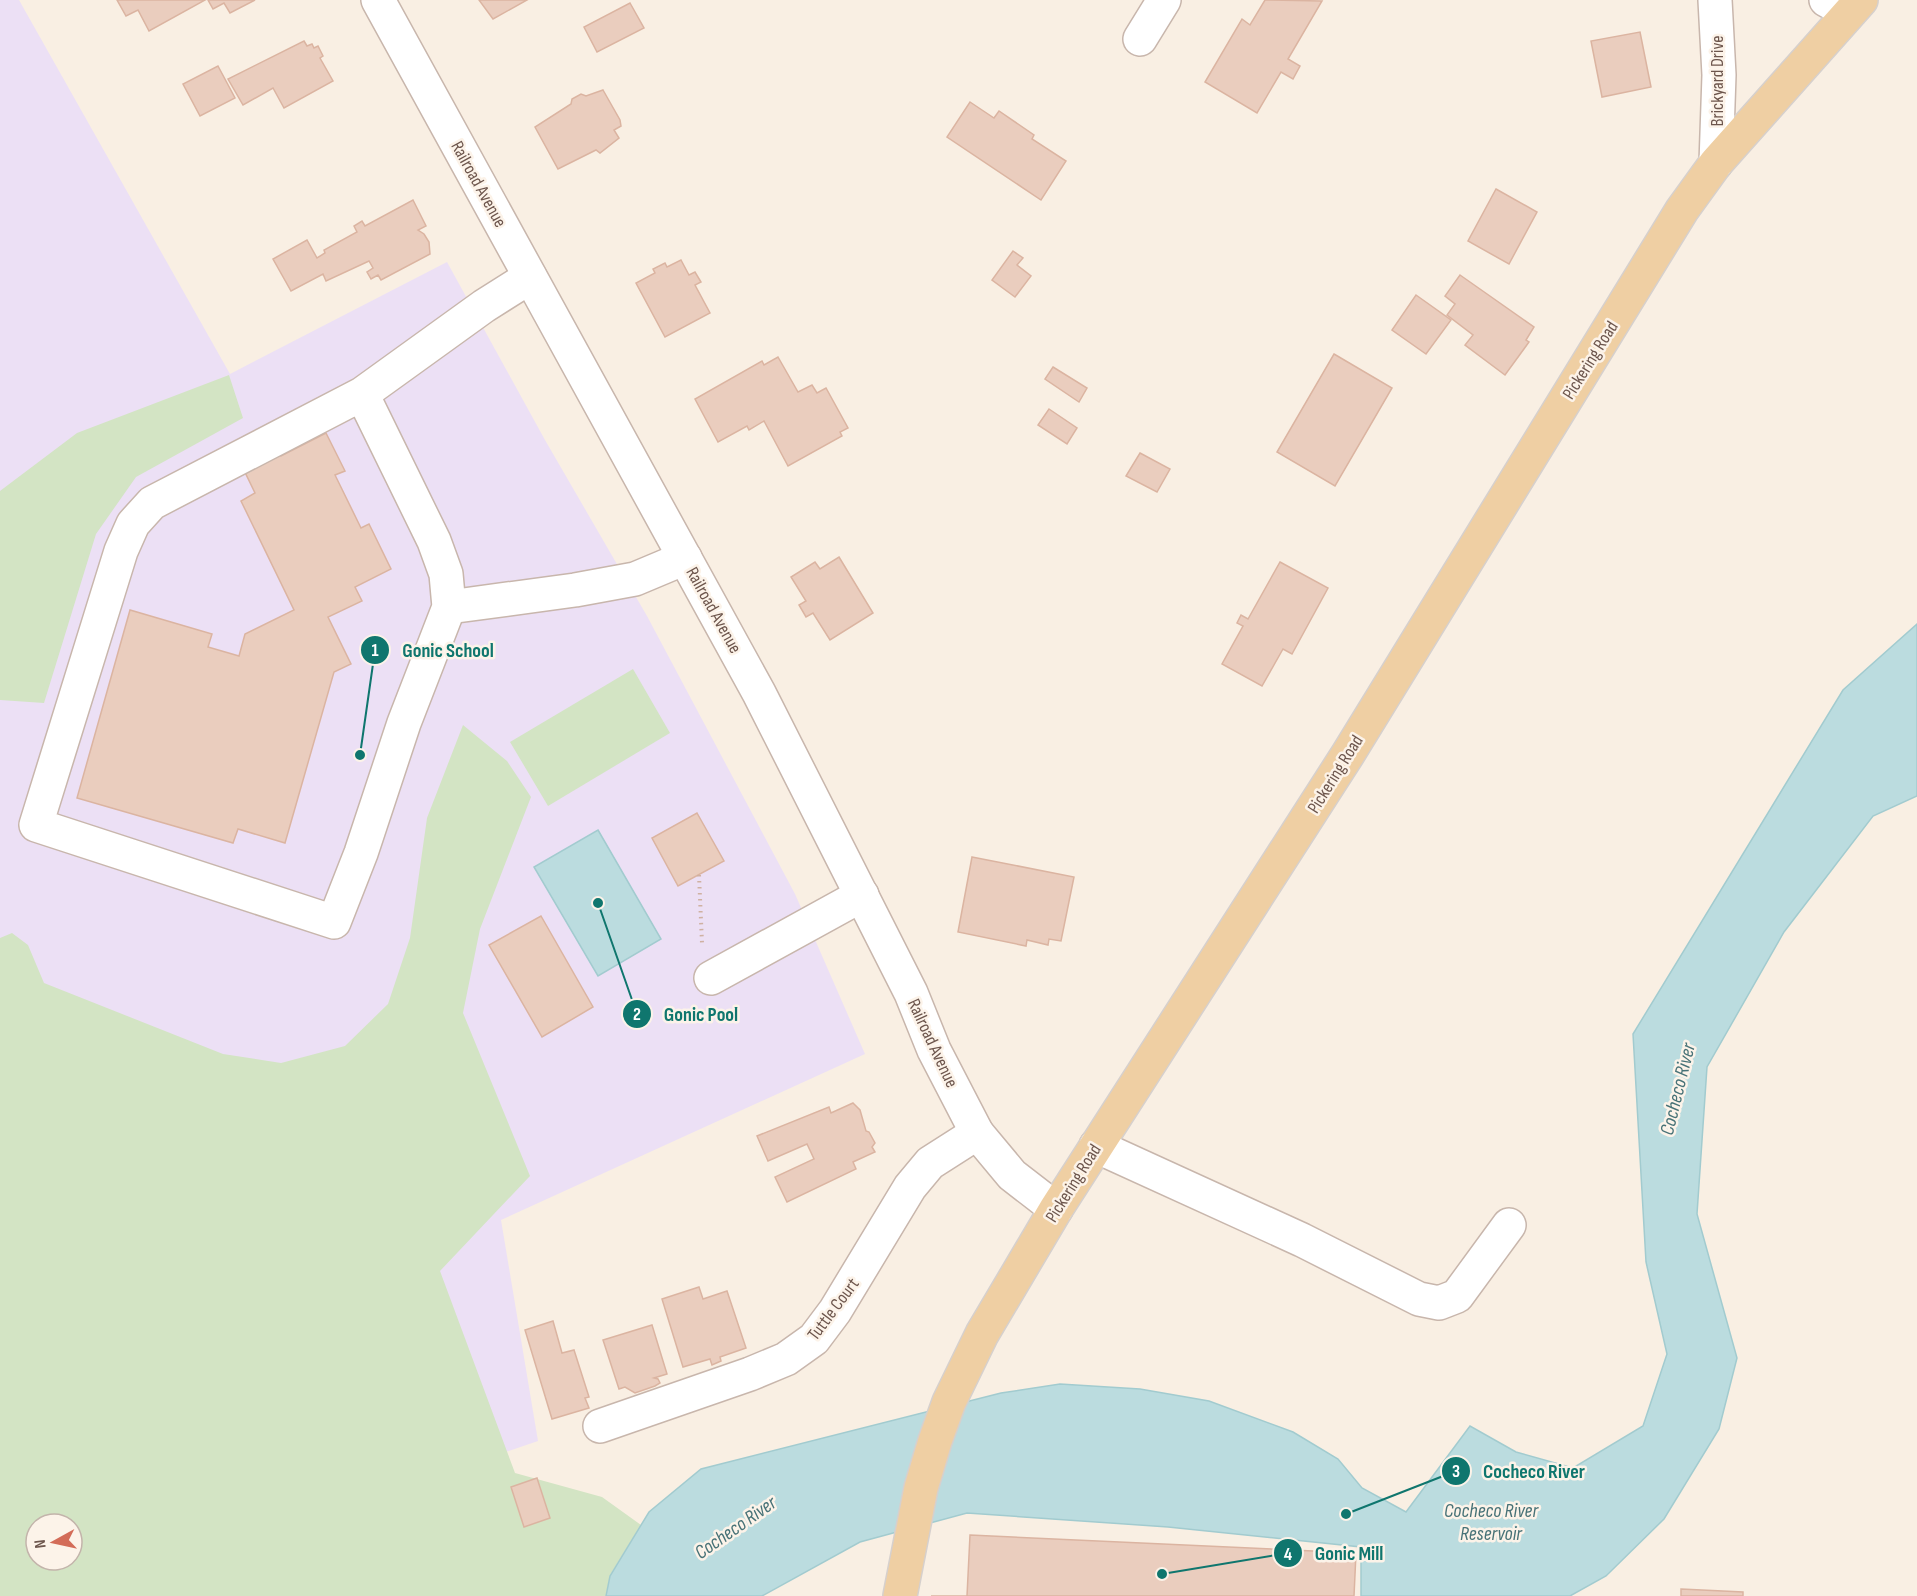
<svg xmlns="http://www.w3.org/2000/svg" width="1917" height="1596" font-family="'Sofia Sans Condensed',sans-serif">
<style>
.education{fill:#ece0f5;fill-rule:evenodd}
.green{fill:#d3e4c4;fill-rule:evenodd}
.water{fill:#bbdcdf;stroke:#a2cbcf;stroke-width:1.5}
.building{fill:#eacdbe;stroke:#dbb4a1;stroke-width:1.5}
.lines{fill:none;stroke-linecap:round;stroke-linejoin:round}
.minor-casing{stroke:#c8b6ac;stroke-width:36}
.major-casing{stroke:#d6d0cd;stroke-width:36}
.path{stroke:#cfb1a2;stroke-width:4;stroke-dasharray:1.5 4.5;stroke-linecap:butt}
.minor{stroke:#fff;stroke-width:33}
.major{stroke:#efcfa3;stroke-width:33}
.labels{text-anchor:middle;stroke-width:5;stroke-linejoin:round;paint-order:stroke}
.street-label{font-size:18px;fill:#6d564d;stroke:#fcf3e9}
.water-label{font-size:20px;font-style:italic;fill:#477277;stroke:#fcf3e9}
.leader{fill:none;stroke:#0f766e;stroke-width:2}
.callout-dot{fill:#0f766e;stroke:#fcf3e9;stroke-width:2}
.mark-label{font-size:18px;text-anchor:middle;font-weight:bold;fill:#fff}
.callout-label{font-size:20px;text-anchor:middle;font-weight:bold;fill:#0f766e;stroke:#fcf3e9;stroke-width:5;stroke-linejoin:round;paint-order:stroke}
</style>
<rect width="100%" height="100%" fill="#f9efe3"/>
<!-- education -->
<path class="education" d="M0 0H19L230 374 447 262 545 440 647 616 795 894 865 1054 501 1220 538 1441 439 1475 0 1596ZM36 1524H72V1560H36Z"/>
<!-- green -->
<g class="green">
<polygon points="229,375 243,418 136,477 96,534 44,703 0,700 0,491 77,433"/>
<polygon points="633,669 670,733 548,806 510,742"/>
<path d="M463 725 507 761 531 797 480 929 463 1013 530 1176 440 1271 515 1473 602 1497 641 1525 610 1575 606 1596H0V938L12 933 28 945 44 983 223 1054 281 1063 345 1046 388 1004 410 938 427 818ZM36 1524H72V1560H36Z"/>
</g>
<!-- water -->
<g class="water">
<polygon points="1917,624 1917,796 1873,816 1784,932 1707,1067 1697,1214 1737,1358 1719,1429 1664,1519 1606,1576 1570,1596 1361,1596 1361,1547 1168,1527 967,1513 860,1542 762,1596 606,1596 610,1576 649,1512 701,1469 1001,1393 1060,1384 1140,1389 1209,1401 1293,1432 1338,1459 1362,1488 1406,1512 1470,1426 1516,1452 1573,1468 1643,1426 1667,1354 1646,1262 1633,1034 1843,690"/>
<polygon points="598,830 661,939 598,976 534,867"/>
</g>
<!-- building -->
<g class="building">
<polygon points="117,0 205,0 149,31 138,10 126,16"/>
<polygon points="208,0 255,0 230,13 224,3 213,9"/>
<polygon points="479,0 527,0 493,19"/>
<polygon points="1265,0 1322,1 1288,59 1300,66 1293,79 1281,72 1257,113 1205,82 1242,19 1250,25"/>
<polygon points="630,3 644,28 597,52 584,27"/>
<polygon points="1640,32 1651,87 1602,97 1591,41"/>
<polygon points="304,41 307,46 312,44 314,48 318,46 323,56 320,58 333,81 284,108 273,88 243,105 228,79"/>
<polygon points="218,66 235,98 200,116 183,84"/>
<polygon points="603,90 620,120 621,126 614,130 619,138 600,153 596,150 558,169 535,127 571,104 572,99 581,94 586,96"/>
<polygon points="970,102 994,118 999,111 1034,135 1032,139 1066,161 1041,200 947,137"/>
<polygon points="1496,189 1537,212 1509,264 1468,241"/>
<polygon points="413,200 426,226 418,230 424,234 429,242 430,254 381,280 378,275 371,279 367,272 373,268 369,261 326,281 323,274 291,291 273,259 307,240 317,258 325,253 324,250 357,232 354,226 362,221 365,226"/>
<polygon points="1013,251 1023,258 1017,265 1031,276 1015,297 992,280"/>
<polygon points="681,260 689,275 695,272 701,282 695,285 710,313 665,337 636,283 655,273 653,269 665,263 667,267"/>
<polygon points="1460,275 1534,327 1526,340 1529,342 1505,375 1465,345 1473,335 1447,315 1455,304 1445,296"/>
<polygon points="1416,295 1451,320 1426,354 1392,330"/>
<polygon points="1334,354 1392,388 1335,486 1277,452"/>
<polygon points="778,357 798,392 812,385 817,393 826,388 848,428 840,432 842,436 788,466 764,421 749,430 747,426 718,442 695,399 762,361 764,365"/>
<polygon points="1053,367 1087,388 1079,402 1045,379"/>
<polygon points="1049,409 1077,428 1067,444 1038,425"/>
<polygon points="326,433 345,471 335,475 361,528 369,524 391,569 355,587 362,601 328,617 351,664 334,672 285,843 238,829 233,843 77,798 130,610 212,634 208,647 239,656 245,634 294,610 241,501 255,493 241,464 277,447 281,456"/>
<polygon points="1140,453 1170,469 1157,492 1126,476"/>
<polygon points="839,557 873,613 830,640 813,613 806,617 799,605 806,601 791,577 815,562 820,569"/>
<polygon points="1280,562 1328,588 1292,654 1283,649 1262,686 1222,664 1243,626 1237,623 1241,615 1248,619"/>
<polygon points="697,813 724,861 678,886 652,838"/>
<polygon points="972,857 1074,877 1061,941 1049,939 1048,945 1027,940 1026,946 958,932"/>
<polygon points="541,916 593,1007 542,1037 489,945"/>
<polygon points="853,1103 860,1110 866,1131 869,1132 875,1143 872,1147 875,1152 853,1162 856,1169 787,1202 775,1177 814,1159 807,1144 768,1161 757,1136 829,1107 831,1113"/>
<polygon points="699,1287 703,1299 727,1291 746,1348 720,1357 721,1361 712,1365 710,1359 683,1367 662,1299"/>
<polygon points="553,1321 562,1353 574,1350 589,1397 585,1398 589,1408 552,1419 525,1330"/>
<polygon points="652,1325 667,1374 654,1378 658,1379 660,1383 655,1386 635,1393 625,1387 619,1389 603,1340"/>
<polygon points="537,1478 550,1518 524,1527 511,1487"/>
<polygon points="970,1535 1356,1553 1354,1596 931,1596 967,1596"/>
<polygon points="1681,1589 1743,1592 1743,1596 1681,1596"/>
</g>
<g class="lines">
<!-- minor casing -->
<g class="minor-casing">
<g id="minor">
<polyline points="378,0 759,693 911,993 934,1050 977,1133 1012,1175 1056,1209"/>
<polyline points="1715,0 1719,75 1716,163"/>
<polyline points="1826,0 1848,12"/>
<polyline points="1140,39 1164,0"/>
<polyline points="362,394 434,541 446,574 449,607 404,723 361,853 334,922 36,825 121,551 133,524 152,503 362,394 484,306 530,277"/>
<polyline points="449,607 575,590 635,579 685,558"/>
<polyline points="711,978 862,895"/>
<polyline points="1096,1146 1302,1240 1419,1299 1439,1303 1457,1296 1509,1225"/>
<polyline points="600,1426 750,1374 786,1359 814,1339 835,1311 910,1187 930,1163 977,1133"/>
</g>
</g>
<!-- major casing -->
<g class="major-casing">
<polyline id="major" points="900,1596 921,1488 935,1441 949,1402 982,1334 1056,1209 1348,754 1682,210 1716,163 1861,0"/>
</g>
<!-- path -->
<polyline class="path" points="699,875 702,943"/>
<!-- minor -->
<use href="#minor" class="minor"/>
<!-- major -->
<use href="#major" class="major"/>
</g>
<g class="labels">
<!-- street labels -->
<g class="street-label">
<text transform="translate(1717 81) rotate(-90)" y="6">Brickyard Drive</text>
<text transform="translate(479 184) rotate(61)" y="6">Railroad Avenue</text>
<text transform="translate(1590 360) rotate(-58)" y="6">Pickering Road</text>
<text transform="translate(714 610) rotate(61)" y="6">Railroad Avenue</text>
<text transform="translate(1335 774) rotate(-58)" y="6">Pickering Road</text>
<text transform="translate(933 1043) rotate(65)" y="6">Railroad Avenue</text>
<text transform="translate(1073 1183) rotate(-58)" y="6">Pickering Road</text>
<text transform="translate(833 1309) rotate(-53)" y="6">Tuttle Court</text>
</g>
<!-- water labels -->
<g class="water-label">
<text transform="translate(1677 1089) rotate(-76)" y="7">Cocheco River</text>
<text x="1491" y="1517">Cocheco River<tspan x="1491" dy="23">Reservoir</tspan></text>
<text transform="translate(735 1527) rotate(-35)" y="7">Cocheco River</text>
</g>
</g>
<!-- callouts -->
<path class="leader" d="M360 755L375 650M598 903L637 1014M1346 1514L1456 1471M1162 1574L1288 1553"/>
<g class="callout-dot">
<circle cx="360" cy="755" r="6"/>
<circle cx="598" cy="903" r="6"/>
<circle cx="1346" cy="1514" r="6"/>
<circle cx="1162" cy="1574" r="6"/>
<circle cx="375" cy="650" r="15"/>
<circle cx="637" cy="1014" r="15"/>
<circle cx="1456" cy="1471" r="15"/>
<circle cx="1288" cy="1553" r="15"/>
</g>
<g class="mark-label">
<text x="375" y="656">1</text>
<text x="637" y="1020">2</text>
<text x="1456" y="1477">3</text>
<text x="1288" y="1560">4</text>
</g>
<g class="callout-label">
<text x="448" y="657">Gonic School</text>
<text x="701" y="1021">Gonic Pool</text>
<text x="1534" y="1478">Cocheco River</text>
<text x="1349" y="1560">Gonic Mill</text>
</g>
<!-- north arrow -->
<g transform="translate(54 1542) rotate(262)"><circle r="28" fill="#fcf3e9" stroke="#c3b4ab" stroke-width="1.5"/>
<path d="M0-4.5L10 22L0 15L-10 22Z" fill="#d36c58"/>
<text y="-9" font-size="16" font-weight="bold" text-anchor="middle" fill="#6d564d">N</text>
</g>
</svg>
